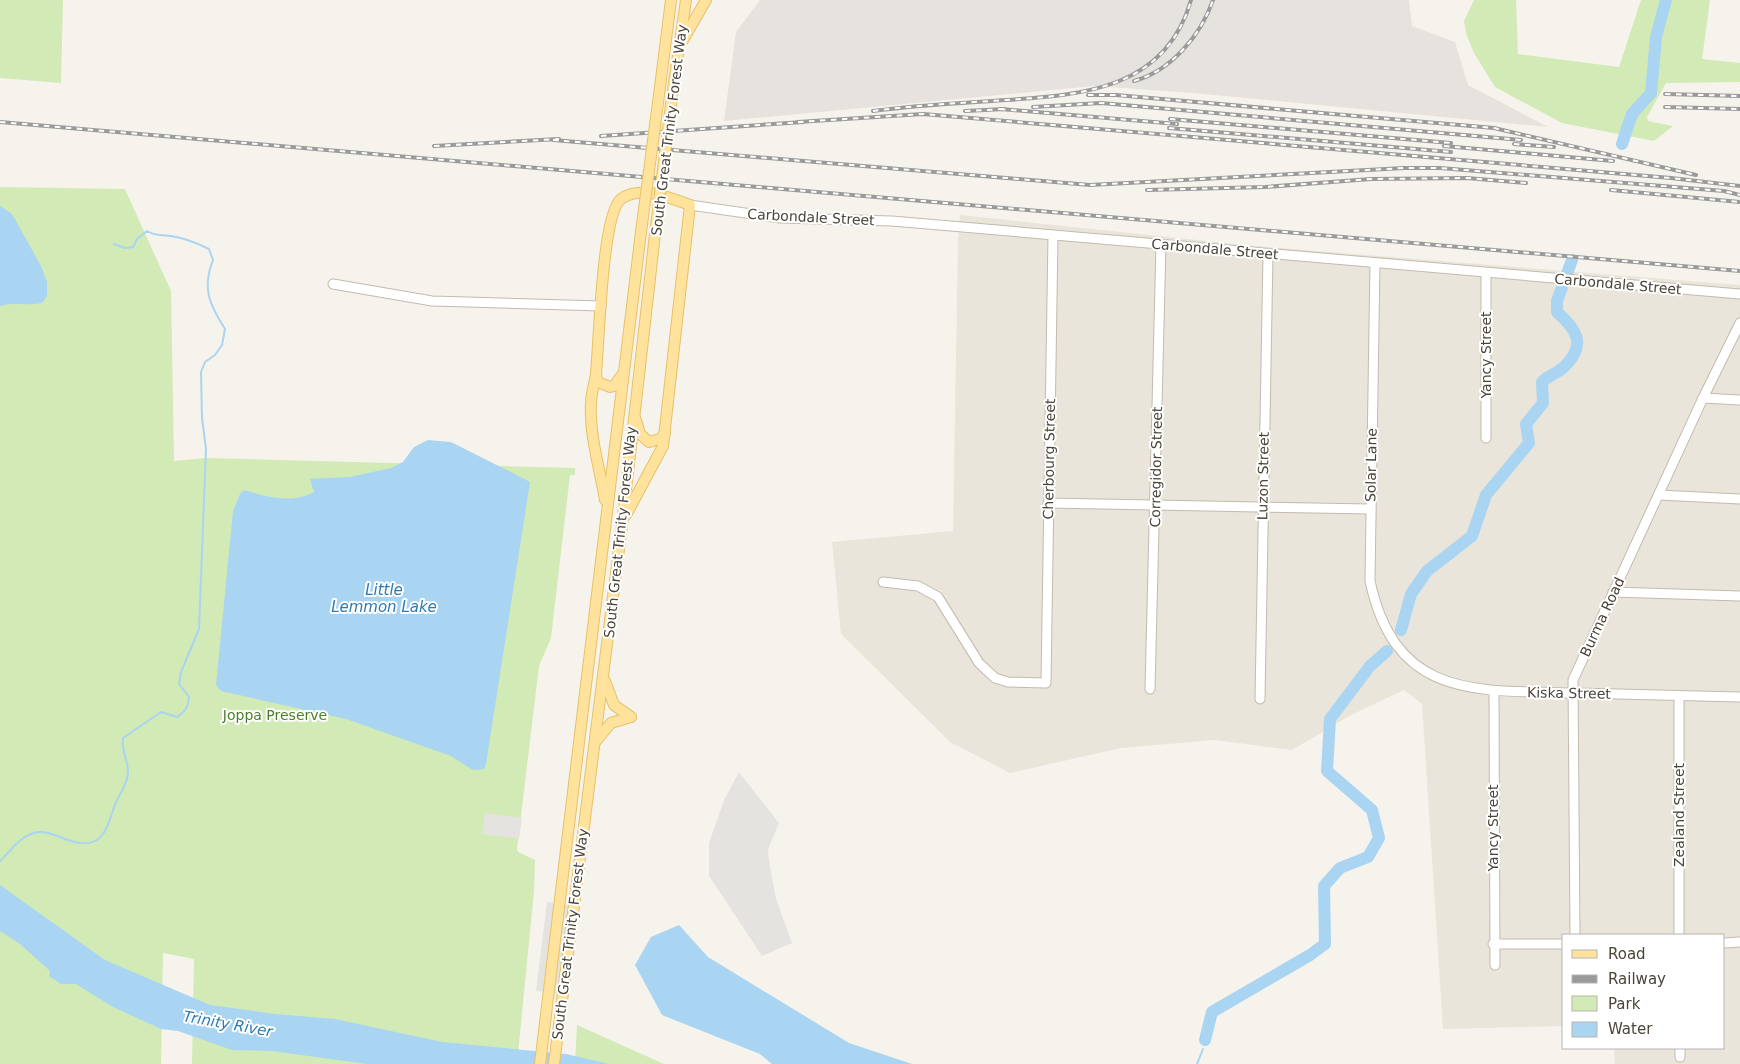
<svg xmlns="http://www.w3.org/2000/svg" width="1740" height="1064" font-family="'DejaVu Sans',sans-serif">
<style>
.residential{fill:#eae5da}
.industrial{fill:#e6e2dd}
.green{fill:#d2eab5}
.parking{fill:#e5e3e0}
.water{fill:#a9d4f2}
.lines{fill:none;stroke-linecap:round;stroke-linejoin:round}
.stream{stroke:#a9d4f2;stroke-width:2}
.river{stroke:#a9d4f2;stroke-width:12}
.minor-casing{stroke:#c2bbae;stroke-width:11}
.major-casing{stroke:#e6c16a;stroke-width:12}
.minor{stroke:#fff;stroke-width:9}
.major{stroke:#ffe39c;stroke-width:10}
.rail-casing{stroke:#9a9a9a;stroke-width:4}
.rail{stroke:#fff;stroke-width:2;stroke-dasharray:5.5;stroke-linecap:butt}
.major-bridge-casing{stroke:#e6c16a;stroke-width:12;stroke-linecap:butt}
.major-bridge{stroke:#ffe39c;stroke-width:10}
.labels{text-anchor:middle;stroke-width:4;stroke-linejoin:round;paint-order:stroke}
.street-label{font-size:14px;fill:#4b4439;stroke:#fff}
.park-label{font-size:14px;fill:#4a7f2a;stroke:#fff}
.water-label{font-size:15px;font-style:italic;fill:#2e7ab2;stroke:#fff}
</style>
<rect width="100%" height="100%" fill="#f6f3ec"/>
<!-- residential -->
<polygon class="residential" points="960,215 1255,246 1740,285 1740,1064 1615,1064 1614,1048 1724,1048 1724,935 1564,935 1564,1026 1443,1029 1422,704 1404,690 1351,715 1292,750 1215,740 1121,748 1010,773 950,742 841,634 832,542 953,531 958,241"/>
<!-- industrial -->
<polygon class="industrial" points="760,0 1409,0 1412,26 1455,42 1468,85 1548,127 1193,93 1094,86 724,121 736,32"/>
<!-- green -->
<g class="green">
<polygon points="0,0 63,0 61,83 0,78"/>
<polygon points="1474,0 1516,0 1518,54 1619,67 1641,0 1710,0 1702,59 1740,63 1740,82 1666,83 1647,117 1648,121 1673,126 1654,141 1562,123 1495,87 1474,53 1466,33 1464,21"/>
<polygon points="0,187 125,189 171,291 174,461 206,458 575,468 575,475 570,475 551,638 539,666 517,849 518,852 535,860 534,891 517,1064 192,1064 194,959 163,953 161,1064 0,1064"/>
<polygon points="577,1025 664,1064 575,1064"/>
</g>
<!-- parking -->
<g class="parking">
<polygon points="739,772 779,823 768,849 769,861 776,899 792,943 762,956 709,876 709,843 724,800"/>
<polygon points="485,813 522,818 519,839 482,834"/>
<polygon points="547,902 580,906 568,995 536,991"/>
</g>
<!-- water -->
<g class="water">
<path d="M0 206 12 214 41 266 47 282V296L42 303C28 306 14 302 0 306Z"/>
<path d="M428 440 451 442 530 482 486 764 484 769 473 770 451 756 346 719 221 691 216 685 233 511 240 494 244 490C267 497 292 504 314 492L310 479 350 477 391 468 403 462 414 447Z"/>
<polygon points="0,885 105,960 210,1005 275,1014 335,1019 442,1042 566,1054 609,1064 367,1064 272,1051 232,1050 178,1031 161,1029 113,1007 76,984 61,984 49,976 50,971 20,944 0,931"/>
<polygon points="679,925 708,957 849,1043 912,1064 772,1064 760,1054 662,1015 635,965 651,937"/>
</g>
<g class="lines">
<!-- stream -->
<g class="stream">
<path d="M0 861C12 850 21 834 39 832 49 831 59 837 68 840 100 851 106 833 114 807 118 795 128 785 128 772 128 760 121 750 123 738L161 712 177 717C186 711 188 707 189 697L179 684 181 672 199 629 206 449 202 418 201 372 205 362 215 355 222 345 225 329C209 304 202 288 213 260L209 249C197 243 185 238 171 236 162 235 155 236 147 231L137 239 133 247 125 248 114 244"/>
<polyline points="1197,1064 1203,1049"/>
</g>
<!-- river -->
<g class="river">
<polyline points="1622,144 1632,114 1651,93 1656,37 1666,0"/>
<path d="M1401 630 1411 594 1427 571 1472 536 1486 495 1529 443 1526 424 1543 403 1542 382C1549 375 1558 373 1564 367 1587 345 1577 330 1557 312V301L1572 260"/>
<polyline points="1205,1040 1212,1012 1310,955 1325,944 1324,886 1340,868 1368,857 1379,838 1372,810 1327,771 1330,719 1370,666 1387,651"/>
</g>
<!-- minor casing -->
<g class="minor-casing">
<g id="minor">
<polyline points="690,205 780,218 892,221 1740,294"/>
<path d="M1375 263 1370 581C1396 701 1478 690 1577 693 1631 694 1686 696 1740 697"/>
<polyline points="333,284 432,301 601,306"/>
<polyline points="1703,398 1740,400"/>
<polyline points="1486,438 1486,273"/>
<polyline points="1659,495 1740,499"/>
<polyline points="1048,503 1370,509"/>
<polyline points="883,582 918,586 938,597 979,663 995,678 1008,682 1046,683 1053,235"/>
<polyline points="1613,592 1740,596"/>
<polyline points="1150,689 1161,244"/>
<polyline points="1494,692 1495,965"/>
<polyline points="1679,696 1679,935"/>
<polyline points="1260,699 1268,254"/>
<polyline points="1575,935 1573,680 1703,398 1740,323"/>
<polyline points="1724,943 1740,942"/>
<polyline points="1493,944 1564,944"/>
<polyline points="1680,1048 1680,1057"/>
</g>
</g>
<!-- major casing -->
<g class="major-casing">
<g id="major">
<polyline points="683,40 706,0"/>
<polyline points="659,95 671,0"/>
<polyline points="672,96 686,0"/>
<polyline points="596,375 598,382 610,387 614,386 622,375"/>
<polyline points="636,420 640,434 649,442 660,439 665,433"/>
<path d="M605 500C600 469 589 435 591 403 591 393 595 383 596 373 599 344 602 213 621 199 640 185 671 198 690 205L663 446 626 515"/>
<polyline points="605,681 614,705 631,717"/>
<polyline points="596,741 611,723 631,717"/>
<polyline points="540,1064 641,232"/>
<polyline points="554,1064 622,525 655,234"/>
</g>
</g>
<!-- minor -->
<use href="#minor" class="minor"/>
<!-- major -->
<use href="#major" class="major"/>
<!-- rail casing -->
<g class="rail-casing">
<g id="rail">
<path d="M1134 81C1171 71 1201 35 1213 0"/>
<polyline points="1665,94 1740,96"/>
<polyline points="1088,95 1116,95 1494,128 1696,175"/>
<polyline points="1033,107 1101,103 1521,140"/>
<polyline points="1665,107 1740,109"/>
<polyline points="1000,109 1177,124"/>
<path d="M873 111C916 105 961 103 1006 100 1083 95 1166 89 1191 0"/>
<polyline points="965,111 1005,109"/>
<polyline points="1170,119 1451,143"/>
<polyline points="0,122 1740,271"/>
<polyline points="798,122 923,114 947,116 1671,178 1740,186"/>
<polyline points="1169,128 1451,152"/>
<polyline points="601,136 803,122"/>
<polyline points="553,140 1090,185 1404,168 1440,168 1724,191 1740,195"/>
<polyline points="1514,144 1554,147"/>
<polyline points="434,146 559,139"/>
<polyline points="1444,146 1613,161"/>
<polyline points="1147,190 1265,187 1371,179 1467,178 1526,183"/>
<polyline points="1611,190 1740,202"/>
</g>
</g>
<!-- rail -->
<use href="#rail" class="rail"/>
<!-- major-bridge casing -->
<g class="major-bridge-casing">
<g id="major-bridge">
<polyline points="641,232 659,95"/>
<polyline points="655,234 672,96"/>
</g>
</g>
<!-- major-bridge -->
<use href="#major-bridge" class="major-bridge"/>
</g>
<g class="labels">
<!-- street labels -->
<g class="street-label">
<text transform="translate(669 130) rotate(-83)" y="5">South Great Trinity Forest Way</text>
<text transform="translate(811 217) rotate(3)" y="5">Carbondale Street</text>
<text transform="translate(1215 249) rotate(5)" y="5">Carbondale Street</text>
<text transform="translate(1618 284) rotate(5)" y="5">Carbondale Street</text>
<text transform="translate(1486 355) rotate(-90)" y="5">Yancy Street</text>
<text transform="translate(1049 459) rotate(-89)" y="5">Cherbourg Street</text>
<text transform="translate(1371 465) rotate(-89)" y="5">Solar Lane</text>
<text transform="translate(1156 467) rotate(-89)" y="5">Corregidor Street</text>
<text transform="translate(1263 476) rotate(-89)" y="5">Luzon Street</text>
<text transform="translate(620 532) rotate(-84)" y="5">South Great Trinity Forest Way</text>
<text transform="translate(1602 617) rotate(-65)" y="5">Burma Road</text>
<text transform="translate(1569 693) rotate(1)" y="5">Kiska Street</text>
<text transform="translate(1679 815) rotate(-90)" y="5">Zealand Street</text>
<text transform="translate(1493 828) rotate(-90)" y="5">Yancy Street</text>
<text transform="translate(570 934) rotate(-83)" y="5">South Great Trinity Forest Way</text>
</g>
<!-- park labels -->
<g class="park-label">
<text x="275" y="720">Joppa Preserve</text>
</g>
<!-- water labels -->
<g class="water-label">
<text x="384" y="595">Little<tspan x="384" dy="17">Lemmon Lake</tspan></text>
<text transform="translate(228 1024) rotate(10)" y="5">Trinity River</text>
</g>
</g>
<!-- legend -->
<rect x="1562" y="934" width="162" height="115" fill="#ffffff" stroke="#b7b4b0"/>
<rect x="1572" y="950" width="25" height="8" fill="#ffe39c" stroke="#b7b4b0"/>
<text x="1608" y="959" font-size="15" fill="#4b4439">Road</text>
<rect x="1572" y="975" width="25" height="8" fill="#9a9a9a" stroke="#b7b4b0"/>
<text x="1608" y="984" font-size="15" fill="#4b4439">Railway</text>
<rect x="1572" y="996" width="25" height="15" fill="#d2eab5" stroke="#b7b4b0"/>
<text x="1608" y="1009" font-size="15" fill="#4b4439">Park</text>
<rect x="1572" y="1022" width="25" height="15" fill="#a9d4f2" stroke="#b7b4b0"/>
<text x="1608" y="1034" font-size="15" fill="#4b4439">Water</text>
</svg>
